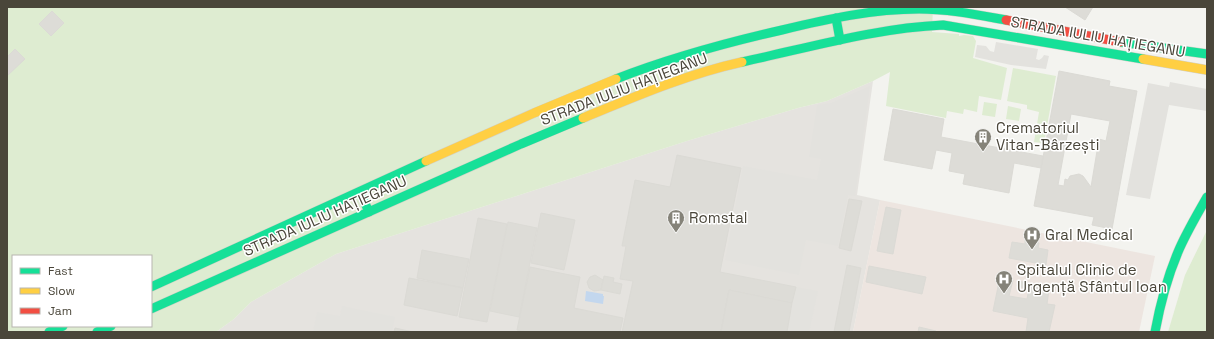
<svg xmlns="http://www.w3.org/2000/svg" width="1214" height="339" font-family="'Space Grotesk',sans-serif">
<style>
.industrial{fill:#e5e3df}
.medical{fill:#ede5e0}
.green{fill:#deecd1;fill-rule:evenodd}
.parking{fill:#e3e2de}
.water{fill:#c3d7ee}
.building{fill:#dddcd7;stroke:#dbdad5;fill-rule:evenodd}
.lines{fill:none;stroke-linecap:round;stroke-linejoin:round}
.fast-casing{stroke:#d2d0c6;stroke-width:10}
.slow-casing{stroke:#d2d0c6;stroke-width:10}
.jam-casing{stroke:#d2d0c6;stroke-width:10}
.fast{stroke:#16e098;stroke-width:9}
.slow{stroke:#ffcf43;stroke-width:9}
.jam{stroke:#f24e42;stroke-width:9}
.labels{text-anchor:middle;stroke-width:3;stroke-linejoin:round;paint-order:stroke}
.street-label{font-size:15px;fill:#4a463a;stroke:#fff}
.poi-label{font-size:15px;fill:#4a463a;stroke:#fff;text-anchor:start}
</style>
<rect width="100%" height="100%" fill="#f3f3ef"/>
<!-- industrial -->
<polygon class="industrial" points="873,81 857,195 880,200 853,332 216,332 234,319 251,302 336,254 687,141 798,108 827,101"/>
<!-- medical -->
<polygon class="medical" points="880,200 1155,256 1139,332 853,332"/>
<!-- green -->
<g class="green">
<path d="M7 7H933L932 32 959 34V36L964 35 973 36 976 41 973 58 1007 68 1001 100 979 96 977 112 964 109 963 114 947 111 946 118 886 106 890 72 873 81 827 101 798 108 687 141 336 254 251 302 234 319 216 332H7ZM13 256H151V326H13Z"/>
<polygon points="1013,68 1056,76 1044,143 1034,142 1039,112 1027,109 1027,105 1007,101"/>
<polygon points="984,102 997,104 995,117 982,115"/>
<polygon points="1008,106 1021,109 1019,121 1006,119"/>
<polygon points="1207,230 1207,332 1168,332 1185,275"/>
</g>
<!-- parking -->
<g class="parking">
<polygon points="996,42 1038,49 1036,59 1039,60 1042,58 1044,55 1049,56 1046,69 1011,65 975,57 977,45 986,46 990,51 994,52"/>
<polygon points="1170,82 1207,89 1207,111 1169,105 1150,199 1126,195 1148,83 1169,87"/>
<polygon points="870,86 855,196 848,195 838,246 806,240 799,275 725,260 743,166 817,180 821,159 809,157 817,105 831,103"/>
<polygon points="796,287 818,291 809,332 787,332"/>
<polygon points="342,306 395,317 392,332 313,332 317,312 340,316"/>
</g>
<!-- water -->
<polygon class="water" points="586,291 603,294 603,296 604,296 603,304 585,301"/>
<!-- building -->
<g class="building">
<polygon points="1065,7 1093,7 1085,20"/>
<polygon points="52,11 64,23 51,36 39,24"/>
<polygon points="15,49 25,59 7,76 7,57"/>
<path d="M1059 71 1110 81 1109 86 1137 91 1112 229 1092 225 1094 217 1034 206ZM1071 114 1110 121 1106 141 1099 139 1091 187 1083 176 1079 174 1070 176 1068 180 1065 179 1064 186 1058 185Z"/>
<polygon points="893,109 944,119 941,137 1043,156 1041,168 1014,163 1009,193 963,184 965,174 949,171 952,153 936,150 932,169 884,160"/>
<polygon points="677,155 741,168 720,272 796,287 792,303 729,290 721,332 622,332 633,281 620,279 626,246 622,246 635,180 670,187"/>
<polygon points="849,199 862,201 851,251 839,248"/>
<polygon points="886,207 901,210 893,254 877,251"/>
<polygon points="541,213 575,220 564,270 531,263"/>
<polygon points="478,218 507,224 487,322 459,317"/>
<polygon points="508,222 537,228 519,317 490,311"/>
<polygon points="1025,240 1039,243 1038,248 1048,250 1046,265 1009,258 1012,242 1025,244"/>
<polygon points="422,250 469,259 463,288 417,278"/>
<polygon points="847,265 861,268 849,332 834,332"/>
<polygon points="869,266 926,277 922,294 866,282"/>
<polygon points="530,267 580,277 574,308 623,318 620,332 527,332 517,330"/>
<polygon points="595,275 603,280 601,290 594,291 589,288 587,282 590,277"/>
<polygon points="604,276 614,278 613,282 622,284 620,294 601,290"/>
<polygon points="1000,277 1013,280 1009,296 1027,299 1029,289 1017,286 1018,281 1032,284 1032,286 1049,290 1047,304 1055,305 1049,332 1026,332 1028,318 993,311"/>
<polygon points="409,278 463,288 457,316 404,305"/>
<polygon points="729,290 792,303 787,332 721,332"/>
<polygon points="919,327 936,331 936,332 918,332"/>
<polygon points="395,328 413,332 394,332"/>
</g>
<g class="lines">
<!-- fast casing -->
<g class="fast-casing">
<g id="fast">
<polyline points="836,18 840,40"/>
<polyline points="1120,42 1207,54"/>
<path d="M742 62C808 48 875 28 943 25L1143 59"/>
<path d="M616 79C670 58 725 43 782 30 827 19 873 9 919 9 949 9 978 15 1006 20"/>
<polyline points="360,192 369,212"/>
<polyline points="151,287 426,161"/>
<polyline points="151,309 521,144 583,118"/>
<polyline points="49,332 63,326"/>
<polyline points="97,332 111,326"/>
<path d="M1155 332C1160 305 1167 278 1178 252 1186 233 1197 215 1207 197"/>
</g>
</g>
<!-- slow casing -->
<g class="slow-casing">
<g id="slow">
<polyline points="1143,59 1207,70"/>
<path d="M583 118C634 97 687 74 742 62"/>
<polyline points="426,161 534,113 616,79"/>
</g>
</g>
<!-- jam casing -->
<g class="jam-casing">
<polyline id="jam" points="1006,20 1120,42"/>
</g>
<!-- fast -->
<use href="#fast" class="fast"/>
<!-- slow -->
<use href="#slow" class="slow"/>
<!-- jam -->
<use href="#jam" class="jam"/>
</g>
<!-- icons -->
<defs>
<g id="building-pin" transform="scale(0.9)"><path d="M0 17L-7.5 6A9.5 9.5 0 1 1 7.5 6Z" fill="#858379" stroke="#fff"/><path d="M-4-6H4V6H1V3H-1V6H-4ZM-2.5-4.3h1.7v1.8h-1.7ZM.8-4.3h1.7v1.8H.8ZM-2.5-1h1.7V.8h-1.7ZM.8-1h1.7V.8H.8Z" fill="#fff"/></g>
<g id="hospital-pin" transform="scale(0.9)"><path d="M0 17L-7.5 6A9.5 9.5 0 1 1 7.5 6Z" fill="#858379" stroke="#fff"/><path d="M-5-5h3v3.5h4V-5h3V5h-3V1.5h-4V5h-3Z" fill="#fff"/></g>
</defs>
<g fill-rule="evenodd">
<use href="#building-pin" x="983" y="137"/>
<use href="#building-pin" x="676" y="218"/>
<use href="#hospital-pin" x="1032" y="235"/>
<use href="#hospital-pin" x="1004" y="279"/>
</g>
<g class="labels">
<!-- street labels -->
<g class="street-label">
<text transform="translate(1098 37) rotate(10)" y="5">STRADA IULIU HAȚIEGANU</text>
<text transform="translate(624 89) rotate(-21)" y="5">STRADA IULIU HAȚIEGANU</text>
<text transform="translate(325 216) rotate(-24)" y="5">STRADA IULIU HAȚIEGANU</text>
</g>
<!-- poi labels -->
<g class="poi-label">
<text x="996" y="133">Crematoriul<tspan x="996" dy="17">Vitan-Bârzești</tspan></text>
<text x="689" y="223">Romstal</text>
<text x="1045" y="240">Gral Medical</text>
<text x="1017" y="275">Spitalul Clinic de<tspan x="1017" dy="17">Urgență Sfântul Ioan</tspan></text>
</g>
</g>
<!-- border -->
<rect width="1214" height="339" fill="none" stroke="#4a463a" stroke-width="16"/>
<!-- legend -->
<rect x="12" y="255" width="140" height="72" fill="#ffffff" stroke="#b7b5b0"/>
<rect x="20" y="268" width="20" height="6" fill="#16e098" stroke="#b7b5b0"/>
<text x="48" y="275" font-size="12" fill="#4a463a">Fast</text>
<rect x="20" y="288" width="20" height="6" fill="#ffcf43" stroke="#b7b5b0"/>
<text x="48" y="295" font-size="12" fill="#4a463a">Slow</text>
<rect x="20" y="308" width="20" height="6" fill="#f24e42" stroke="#b7b5b0"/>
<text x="48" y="315" font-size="12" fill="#4a463a">Jam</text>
</svg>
